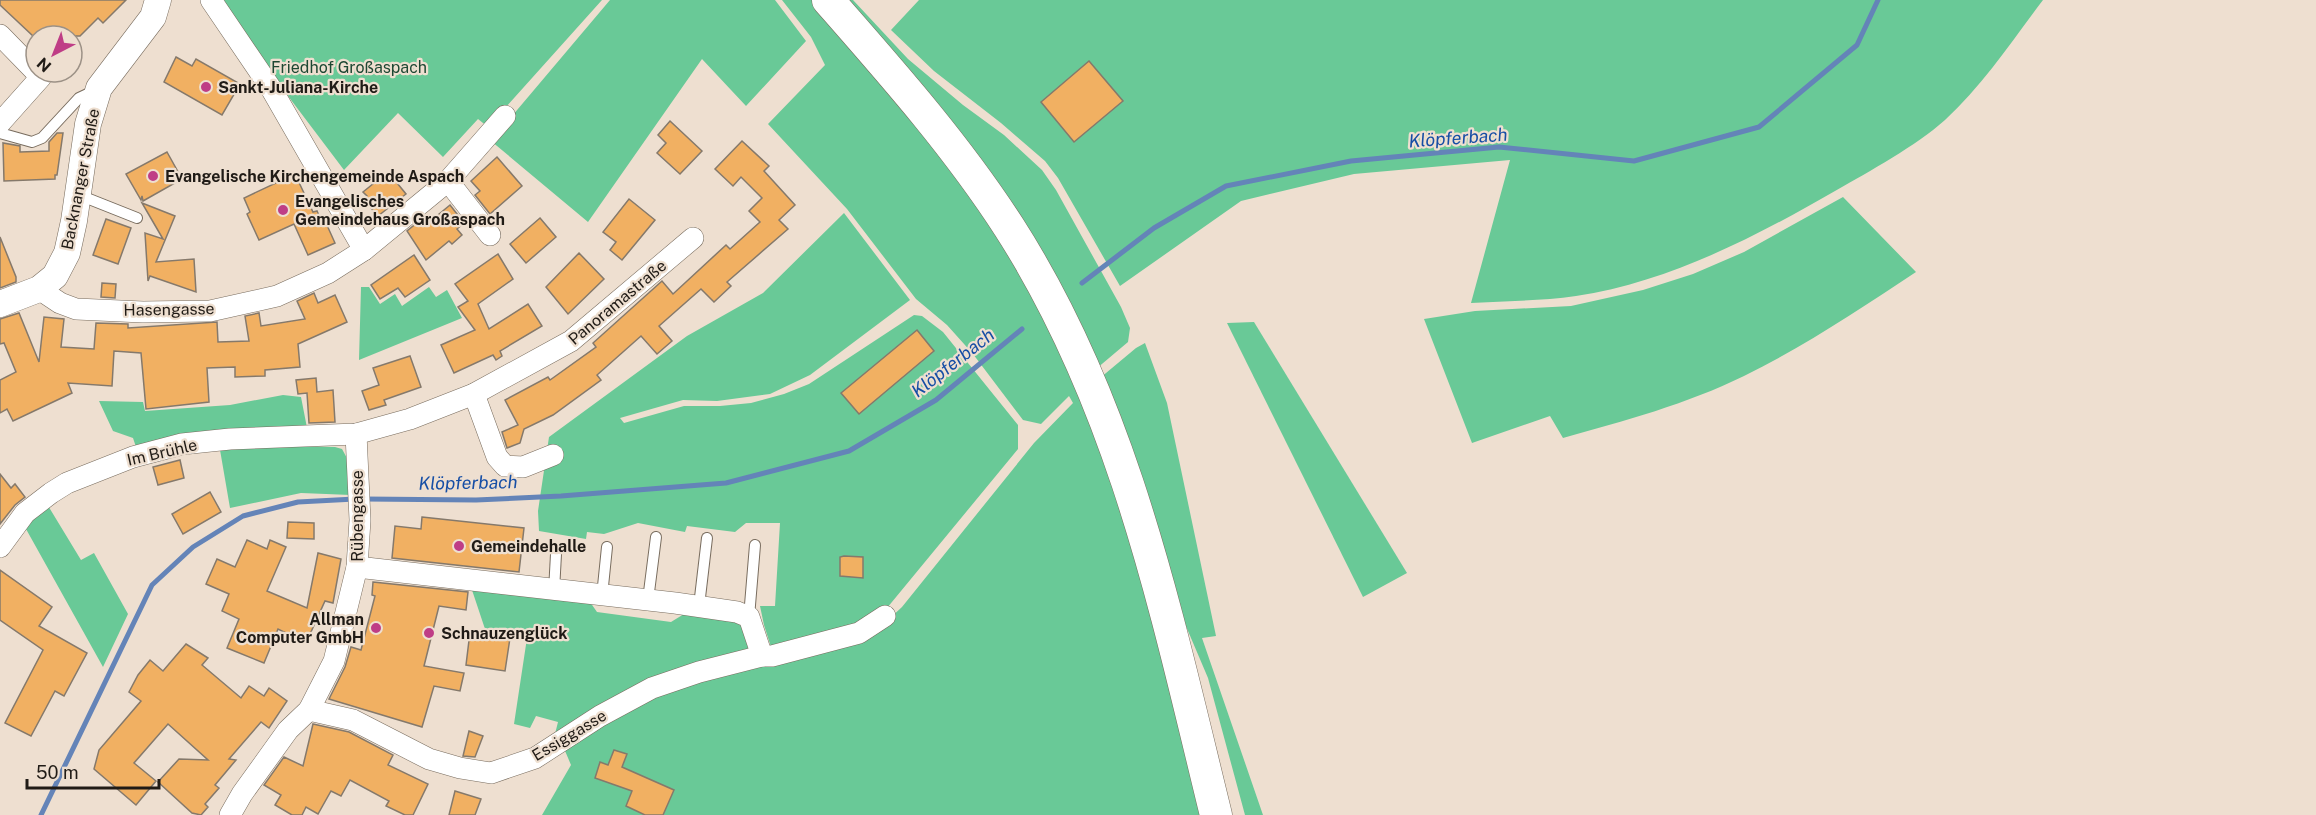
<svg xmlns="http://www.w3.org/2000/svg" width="2316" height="815" font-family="'Public Sans',sans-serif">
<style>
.green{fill:#69c997}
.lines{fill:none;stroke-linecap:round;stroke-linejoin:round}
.stream{stroke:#6484b8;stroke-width:5}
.building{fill:#f1b062;stroke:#85796b;stroke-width:1.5}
.service-casing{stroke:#786c5e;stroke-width:12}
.minor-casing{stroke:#786c5e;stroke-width:22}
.tertiary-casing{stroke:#786c5e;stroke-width:27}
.primary-casing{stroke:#786c5e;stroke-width:33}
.service{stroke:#fff;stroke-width:10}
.minor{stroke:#fff;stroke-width:21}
.tertiary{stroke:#fff;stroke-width:26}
.primary{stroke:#fff;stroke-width:32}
.poi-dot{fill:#bf3d86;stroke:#eedfd0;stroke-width:2}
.labels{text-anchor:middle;stroke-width:4.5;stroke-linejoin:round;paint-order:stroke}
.park-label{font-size:16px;fill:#1d4732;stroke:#eedfd0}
.poi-label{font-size:16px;font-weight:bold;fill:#201b16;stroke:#eedfd0;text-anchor:start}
.street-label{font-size:16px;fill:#201b16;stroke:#eedfd0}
.water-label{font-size:18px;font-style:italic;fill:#164ea5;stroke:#eedfd0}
</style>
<rect width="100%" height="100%" fill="#eedfd0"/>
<!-- green -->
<g class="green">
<polygon points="225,0 602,0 488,127 478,119 443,157 398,113 344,170 282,88 223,1"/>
<polygon points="610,0 775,0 806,41 746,106 702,59 588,222 491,141"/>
<polygon points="782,0 815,0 914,115 1027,276 1110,458 1203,815 542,815 571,765 563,746 649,698 887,621 902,607 1034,443 1073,403 1069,396 1041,424 1023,420 973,354 947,325 916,299 847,209 768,124 825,65 811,37"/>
<polygon points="841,0 853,0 908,59 963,105 1004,135 1042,170 1056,190 1121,307 1130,328 1128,342 1096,369"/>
<path d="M919 0H2043C2012 41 1983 85 1945 120 1916 146 1870 171 1835 191 1755 237 1669 282 1576 296 1541 301 1506 301 1471 303L1510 160 1354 174 1241 201 1120 286 1058 178 1045 161 1001 123 934 71 891 30Z"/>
<path d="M1843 197 1916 272C1860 309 1805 346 1744 376 1687 404 1624 421 1563 438L1550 416 1472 443 1424 319 1475 311 1571 306 1643 290 1693 274 1744 252Z"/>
<polygon points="844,213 910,300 810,375 770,394 717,401 683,400 620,418 624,423 684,406 720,406 751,403 784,394 809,384 914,315 922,316 943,332 1018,425 1018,449 887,608 857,630 771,647 764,625 760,606 775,606 780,523 746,523 735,532 687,526 685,532 638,523 604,534 587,532 586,539 539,531 538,511 549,437 687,336 763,293"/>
<polygon points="361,287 369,287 380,304 395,294 402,306 429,287 436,297 447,290 462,318 359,360"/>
<polygon points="1254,322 1407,573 1363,597 1227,323"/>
<polygon points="1145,343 1167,403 1216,636 1202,638 1263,815 1245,815 1208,678 1174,598 1100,378 1136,348"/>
<polygon points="283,395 301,397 308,433 137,450 133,438 113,431 99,401 143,402 145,411 230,405"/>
<polygon points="219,444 335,447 342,449 348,460 351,495 301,493 230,508"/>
<polygon points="47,504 81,560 94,553 128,614 103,667 26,529 28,517"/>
<path d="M471 587 590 602 597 612 671 622 684 614C706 616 734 614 749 633L748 649 743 656 554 738 558 722 536 716 530 728 514 724 527 638 485 629Z"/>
</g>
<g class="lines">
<!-- stream -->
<g class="stream">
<polyline points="1082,283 1154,228 1226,186 1351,161 1499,147 1634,161 1759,127 1857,45 1878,0"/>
<polyline points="364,499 476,500 561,496 726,483 849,451 936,400 1022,329"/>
<polyline points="41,815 152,585 193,547 243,516 298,502 355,499"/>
</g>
</g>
<!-- building -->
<g class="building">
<polygon points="0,0 126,0 103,23 98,18 80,36 33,36 0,5"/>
<polygon points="176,57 192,66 196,59 240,84 222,115 164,82"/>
<polygon points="1089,61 1123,101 1074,142 1041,102"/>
<polygon points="670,121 702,151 680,174 657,153 666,143 658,135"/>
<polygon points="57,133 63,133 57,175 55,175 55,179 4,181 3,143 20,146 20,152 49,151 49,142"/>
<polygon points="742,141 769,166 764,171 795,205 779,220 788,229 727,282 731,286 714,302 701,289 659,326 672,341 657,354 641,336 597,375 601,380 553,415 524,429 520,443 507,448 502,432 518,425 505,400 548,377 550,380 596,347 593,343 662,281 673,294 726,245 730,249 760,222 749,211 762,198 741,177 733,186 715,169"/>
<polygon points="167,152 182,179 143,201 142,196 141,200 126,174"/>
<polygon points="497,157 522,186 490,214 475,195 480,191 471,181"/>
<polygon points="295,174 313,212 317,211 323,225 326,223 335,243 308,255 294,224 259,240 247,214 250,212 244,198"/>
<polygon points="384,175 389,181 393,178 406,194 378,216 363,199 367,196 363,192"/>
<polygon points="629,199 655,220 622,260 610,250 616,242 603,232"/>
<polygon points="142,203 175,216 156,262 194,259 196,292 150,276 148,281 145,233 163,239"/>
<polygon points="450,205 464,223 457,229 462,235 452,244 449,241 426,260 407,231 423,218 433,219"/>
<polygon points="540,218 556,237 526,263 510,244"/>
<polygon points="106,219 131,228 118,264 93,255"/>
<polygon points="0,237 16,277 16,282 0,288"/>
<polygon points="579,253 604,279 568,314 546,287"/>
<polygon points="498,254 513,279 478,304 489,329 528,304 542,326 500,351 502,356 496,360 493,355 454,373 441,345 475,330 458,307 468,301 455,284"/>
<polygon points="414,255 430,280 405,297 398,288 380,299 371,285"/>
<polygon points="102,283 116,284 115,298 101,297"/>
<polygon points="314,293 318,303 335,295 347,322 298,344 300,367 265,370 265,376 235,377 235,367 207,368 209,402 146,409 141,353 114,351 112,386 68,383 72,393 13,421 7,409 0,413 0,380 16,372 4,343 0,344 0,319 19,313 39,362 44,317 64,319 61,347 94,349 96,323 128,324 128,328 217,322 218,342 249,341 245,316 259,313 261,326 305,319 297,301"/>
<polygon points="917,330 934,351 859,414 841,393"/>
<polygon points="410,356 421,387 384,400 386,405 369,410 362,391 379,385 373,368"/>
<polygon points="316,378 317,392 333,390 335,422 309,423 307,393 298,394 296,380"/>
<polygon points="180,460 184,478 158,485 153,467"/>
<polygon points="0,474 11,488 15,484 25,497 15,505 0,524"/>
<polygon points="210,492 221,512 183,534 172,514"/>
<polygon points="422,517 524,528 519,572 392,558 395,526 421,529"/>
<polygon points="288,522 314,523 314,539 287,538"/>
<polygon points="247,540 267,549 270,540 286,547 267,591 307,608 318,553 341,559 333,603 325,601 306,643 278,629 264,663 227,648 239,619 222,611 229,594 206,584 217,559 235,567"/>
<polygon points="844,556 863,557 863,578 840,576 840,557"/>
<polygon points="0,570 52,607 39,626 87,653 64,696 55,691 31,736 5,723 43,650 0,620"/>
<polygon points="373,582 468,592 466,610 439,606 424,666 464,673 460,691 434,686 422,727 329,699 345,667 351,647 361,650 375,596 372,595"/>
<polygon points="470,632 510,638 505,671 466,665"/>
<polygon points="186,644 208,658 202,665 241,698 249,686 264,696 269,688 287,701 269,728 261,722 229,759 236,760 215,785 219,788 205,804 208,807 201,815 192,813 158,782 179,759 208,760 168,724 134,763 156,781 136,805 94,769 99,750 141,701 129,692 138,675 150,660 163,671"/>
<polygon points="313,724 349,732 393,755 388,765 428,784 413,815 405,815 386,806 389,801 350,780 341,796 331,791 318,814 306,807 302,815 292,815 275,805 281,795 264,785 284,757 303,766"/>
<polygon points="469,731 483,736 475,757 463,756"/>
<polygon points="614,750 627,754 622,767 674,790 663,815 645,815 626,806 632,791 595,778 600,762 608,765"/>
<polygon points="455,791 481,799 475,815 449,815"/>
</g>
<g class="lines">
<!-- service casing -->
<g class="service-casing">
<g id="service">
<polyline points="0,133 32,142 42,138 79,98 96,90"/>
<polyline points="79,195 137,218"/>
<polyline points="554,591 556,554"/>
<polyline points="602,596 607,547"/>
<polyline points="648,600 656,537"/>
<polyline points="699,606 707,538"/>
<polyline points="749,617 755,545"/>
</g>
</g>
<!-- minor casing -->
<g class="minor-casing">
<g id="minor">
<polyline points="211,0 272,90 364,250"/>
<polyline points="0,35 36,72"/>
<polyline points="0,123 41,77 36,72"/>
<polyline points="448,181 490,235"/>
<polyline points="39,289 60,303 76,309 143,312 210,311 277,296 328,273 364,250 448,181 505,116"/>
<polyline points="474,394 497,457 505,466 523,467 553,455"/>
<polyline points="0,547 25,513 51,493 67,483 133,457 182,444 230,439 356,434 410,419 474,394 571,341 693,238"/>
<polyline points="357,567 675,603 737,612 749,617 762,656 772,656 859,633 885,616"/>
<polyline points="309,710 353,720 429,759 460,768 491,773 535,758 600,716 652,688 699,672 762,656"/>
<polyline points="230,815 242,794 288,730 309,710 334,661 357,567 360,520 356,434"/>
</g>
</g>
<!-- tertiary casing -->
<g class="tertiary-casing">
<polyline id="tertiary" points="0,304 39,289 55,276 67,253 74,221 88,124 99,88 153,17 158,0"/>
</g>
<!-- primary casing -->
<g class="primary-casing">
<path id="primary" d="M828 0C892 73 956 145 1009 227 1124 406 1166 612 1216 815"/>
</g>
<!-- service -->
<use href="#service" class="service"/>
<!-- minor -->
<use href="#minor" class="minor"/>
<!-- tertiary -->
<use href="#tertiary" class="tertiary"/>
<!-- primary -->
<use href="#primary" class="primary"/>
</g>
<!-- markers -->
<g class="poi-dot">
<circle cx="206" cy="87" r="6"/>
<circle cx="153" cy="176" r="6"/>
<circle cx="283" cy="210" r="6"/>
<circle cx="459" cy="546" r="6"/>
<circle cx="376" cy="628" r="6"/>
<circle cx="429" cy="633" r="6"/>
</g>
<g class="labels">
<!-- park labels -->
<g class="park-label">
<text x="349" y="73">Friedhof Großaspach</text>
</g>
<!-- poi labels -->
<g class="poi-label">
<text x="218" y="93">Sankt-Juliana-Kirche</text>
<text x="165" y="182">Evangelische Kirchengemeinde Aspach</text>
<text x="295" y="207">Evangelisches<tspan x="295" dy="18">Gemeindehaus Großaspach</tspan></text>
<text x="471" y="552">Gemeindehalle</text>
<text x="364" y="625" text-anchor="end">Allman<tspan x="364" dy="18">Computer GmbH</tspan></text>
<text x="441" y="639">Schnauzenglück</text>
</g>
<!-- street labels -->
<g class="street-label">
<text transform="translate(80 179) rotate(-79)" y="6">Backnanger Straße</text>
<text transform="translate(617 302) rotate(-40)" y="6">Panoramastraße</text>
<text transform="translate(169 309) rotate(-1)" y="6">Hasengasse</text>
<text transform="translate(162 452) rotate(-13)" y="6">Im Brühle</text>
<text transform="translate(357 516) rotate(-90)" y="6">Rübengasse</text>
<text transform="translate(569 735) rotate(-31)" y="6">Essiggasse</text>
</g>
<!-- water labels -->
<g class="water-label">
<text transform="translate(1458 138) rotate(-4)" y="6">Klöpferbach</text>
<text transform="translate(953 363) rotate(-38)" y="6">Klöpferbach</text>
<text transform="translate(468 483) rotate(-1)" y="6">Klöpferbach</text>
</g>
</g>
<!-- north arrow -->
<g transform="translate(54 54) rotate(222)"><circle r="28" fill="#eedfd0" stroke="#9c9186" stroke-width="1.5"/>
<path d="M0-4.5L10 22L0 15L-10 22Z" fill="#bf3d86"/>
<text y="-9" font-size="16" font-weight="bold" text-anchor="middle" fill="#201b16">N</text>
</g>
<!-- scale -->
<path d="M27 779v9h132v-9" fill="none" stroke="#201b16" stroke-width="3"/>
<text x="36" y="779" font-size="18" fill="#201b16" stroke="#eedfd0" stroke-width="4.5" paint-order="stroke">50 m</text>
</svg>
